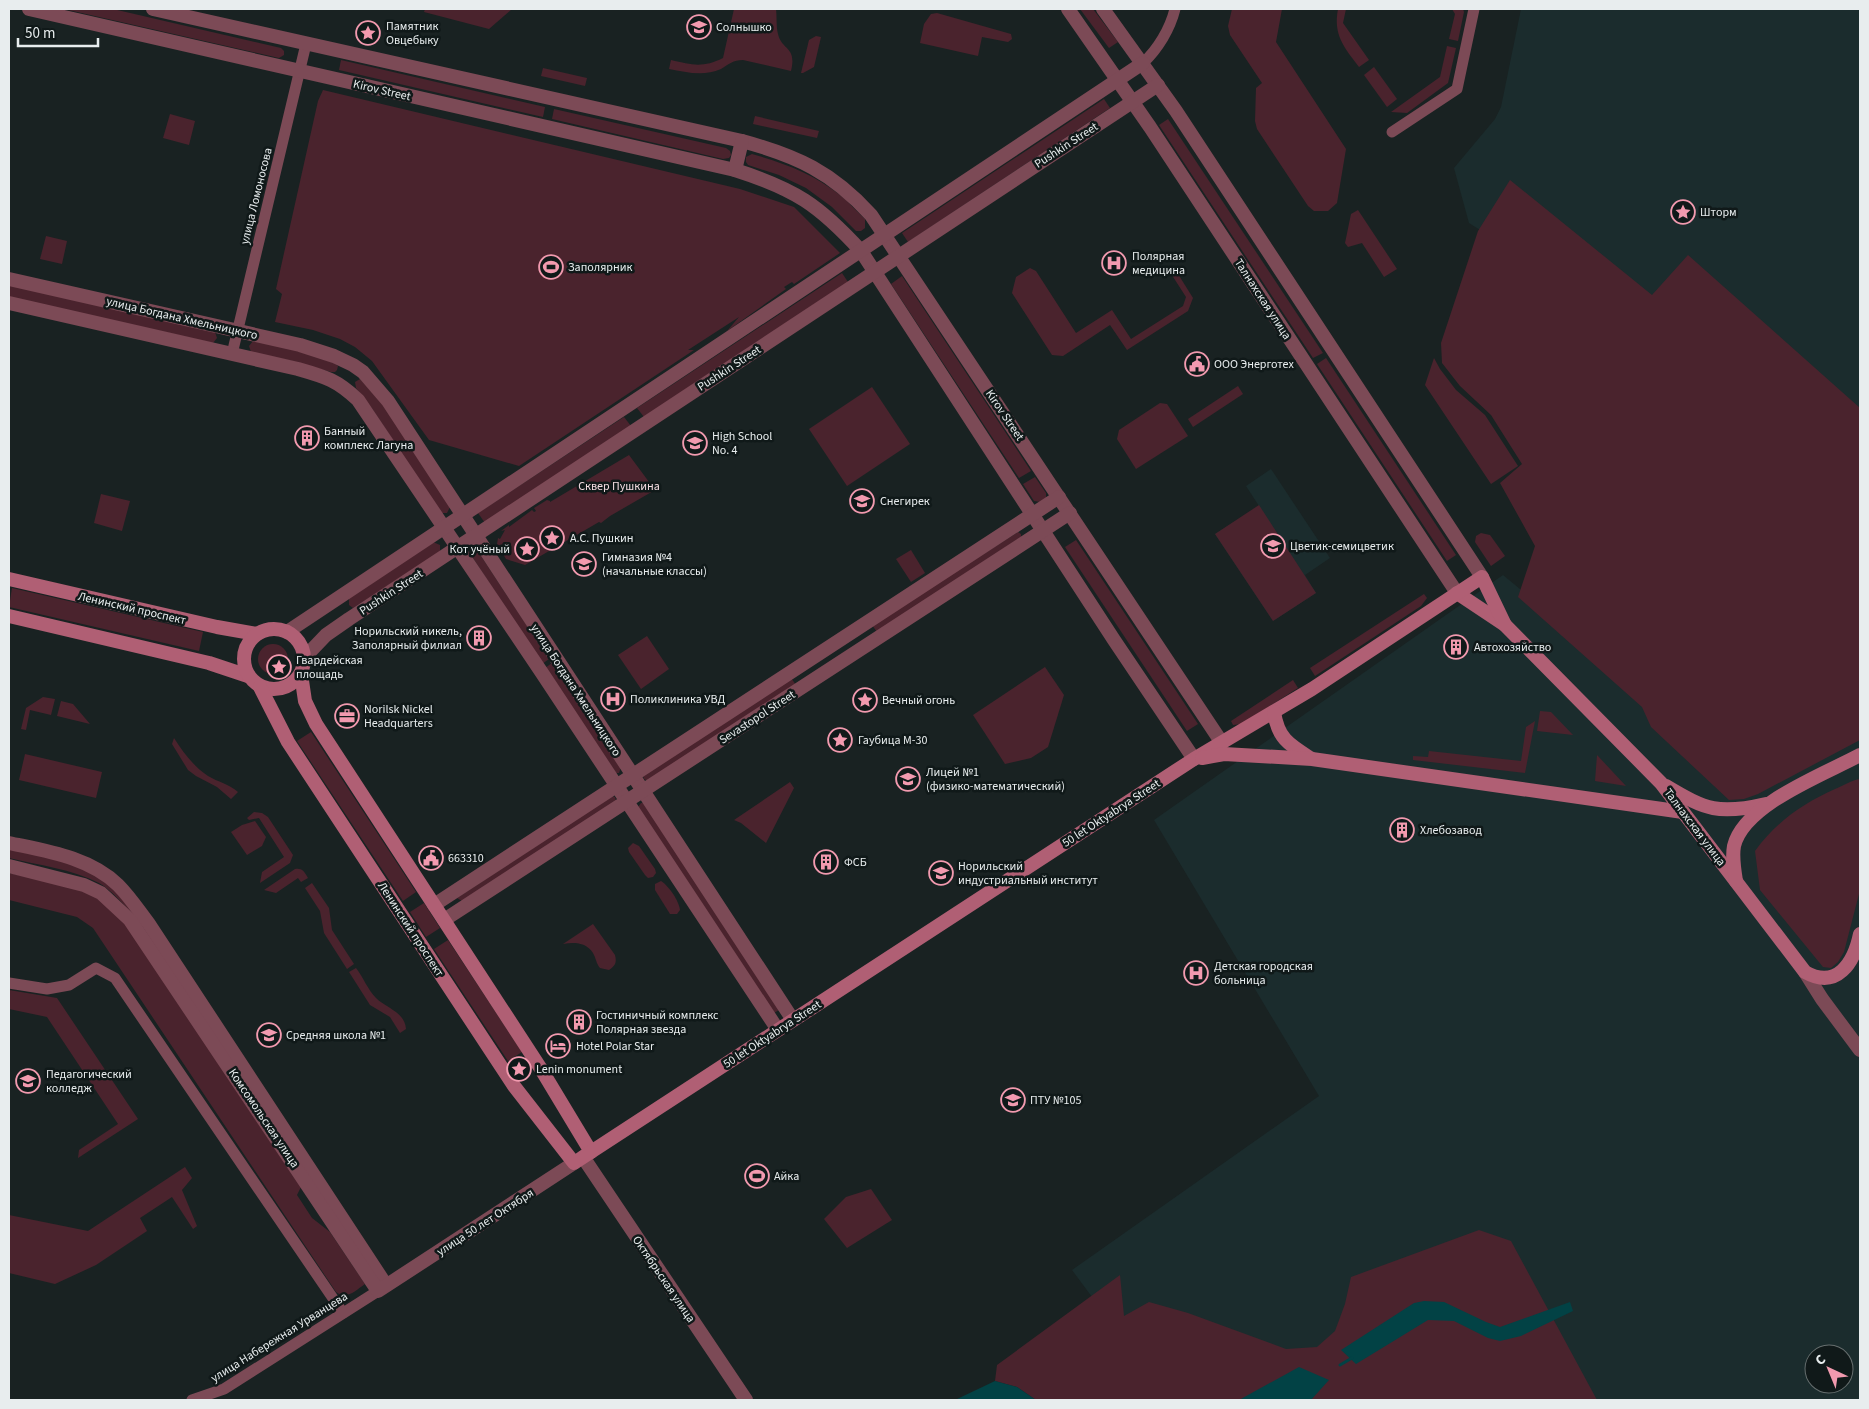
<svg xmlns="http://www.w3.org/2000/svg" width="1869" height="1409" font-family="'Source Sans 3',sans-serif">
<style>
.built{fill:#1b2c2d;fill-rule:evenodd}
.green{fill:#4a232d}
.water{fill:#024245}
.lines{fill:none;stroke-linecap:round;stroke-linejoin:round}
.stream{stroke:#024245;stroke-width:3}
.minor{stroke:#7c4a56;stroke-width:11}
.tertiary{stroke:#7c4a56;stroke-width:14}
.secondary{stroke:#b05f74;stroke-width:14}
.labels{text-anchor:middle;stroke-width:5;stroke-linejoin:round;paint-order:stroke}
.poi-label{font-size:12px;fill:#e8edee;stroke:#101919;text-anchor:start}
.street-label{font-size:12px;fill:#e8edee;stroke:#101919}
.park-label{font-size:12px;fill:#f3dce1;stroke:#101919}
</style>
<rect width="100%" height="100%" fill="#192222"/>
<!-- built -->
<g class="built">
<polygon points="1521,9 1860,9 1860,413 1637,329 1469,223 1454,168 1495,119 1501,107"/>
<polygon points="1271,469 1330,558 1305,575 1316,593 1273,621 1215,534 1259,506 1246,486"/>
<path d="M1503 575 1743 772 1860 709V1400H1350L1121 1336 1072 1270 1319 1096 1154 820ZM1814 1354H1844V1384H1814Z"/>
</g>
<!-- green -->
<g class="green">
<polygon points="64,9 113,9 281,48 284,51 284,55 279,58"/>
<polygon points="425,9 512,9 489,29 424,12"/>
<path d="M734 9H776C777 17 776 26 778 34 782 51 797 46 791 71L743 60C733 60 729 64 721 69 703 77 686 72 669 69L671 60C692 65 703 68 723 58Z"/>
<polygon points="1080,9 1093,9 1118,42 1109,48"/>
<polygon points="1232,9 1282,9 1276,42 1346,149 1337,203 1328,211 1314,211 1308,206 1257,129 1255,121 1256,88 1262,83 1230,35 1228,26"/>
<path d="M1338 9H1346L1343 23 1369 60 1359 67C1344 47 1333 35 1338 9Z"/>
<polygon points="1452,9 1463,9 1464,12 1458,41 1449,39 1455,14"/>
<polygon points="937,13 1011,34 1012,39 1008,42 982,37 978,56 920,43 924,24 931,14"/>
<polygon points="816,36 821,37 814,67 803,73 801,73 809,40"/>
<polygon points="1447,46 1456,48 1448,83 1407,113 1391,112 1440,77"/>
<polygon points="341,60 545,107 543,117 339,70"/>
<polygon points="1374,67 1397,99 1387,107 1364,75"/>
<polygon points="543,68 587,78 585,86 541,76"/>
<polygon points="323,90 740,189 794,207 840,253 794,284 792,282 784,287 786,289 727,331 739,317 688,350 694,350 519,466 429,440 372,361 355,347 340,339 313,330 275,322 282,294 276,289 318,101"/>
<polygon points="1104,99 1110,108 908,242 902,233"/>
<polygon points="554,109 726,148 730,151 731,155 729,158 723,159 552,119"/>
<polygon points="170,114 195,121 189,145 163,138"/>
<polygon points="755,116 819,131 817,138 753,124"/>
<polygon points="1168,119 1323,353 1313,358 1159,125"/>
<path d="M752 154C784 163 814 174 840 195 849 202 856 211 865 219V228L861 231H856L832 207 806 188 779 175 748 165 746 162V157Z"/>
<polygon points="1510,180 1652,295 1688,255 1860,408 1860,740 1758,794 1744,799 1729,800 1651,727 1642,707 1518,597 1535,546 1500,483 1522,464 1491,415 1460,386 1442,363 1441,343 1478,231"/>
<polygon points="1358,210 1397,269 1384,277 1362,243 1348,247 1345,243 1351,214"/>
<polygon points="46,236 67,241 62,264 40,259"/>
<polygon points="1173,266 1193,298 1188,311 1127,350 1110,325 1063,356 1052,355 1012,293 1016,277 1030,268 1036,271 1076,333 1112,310 1131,339 1183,306 1186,297 1168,269"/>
<polygon points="842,273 848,282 644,417 637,408"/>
<polygon points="902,276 1031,471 1019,478 891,284"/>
<polygon points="9,284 215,332 217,338 213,343 9,297"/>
<polygon points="253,341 295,349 334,363 338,366 337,370 335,372 331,372 292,361 251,352 249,346"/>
<polygon points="1326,358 1456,555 1447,561 1317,364"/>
<polygon points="1434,358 1440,369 1456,390 1485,415 1518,466 1491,484 1425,385"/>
<polygon points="360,379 383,404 450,507 447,513 442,513 439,510 371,407 356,388 355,382"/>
<polygon points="1238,386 1243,394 1193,427 1188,419"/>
<polygon points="872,387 910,444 847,486 809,429"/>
<polygon points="1160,403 1167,404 1188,436 1136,469 1117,439 1119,430"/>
<polygon points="624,417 631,426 485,523 478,513"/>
<polygon points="629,455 655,490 610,516 601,523 599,522 525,565 506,559 497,544 498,538 500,539 505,530 501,531 509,525 509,527 532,510 534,512 536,511 534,508 547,500 550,501 550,502"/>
<polygon points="1035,477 1046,493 1046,498 1040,502 1034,501 1023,484"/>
<polygon points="101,494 130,501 122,531 94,523"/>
<polygon points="1259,505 1316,593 1273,621 1215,534"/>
<polygon points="1018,532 1021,534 1021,537 877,632 872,625"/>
<polygon points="1481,533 1490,535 1505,556 1491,566 1475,542 1476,536"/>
<polygon points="1076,540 1198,724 1187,731 1065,547"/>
<polygon points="433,542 440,545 440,552 353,608 349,605 349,598"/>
<polygon points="911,550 925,573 911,582 896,559"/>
<polygon points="474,551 479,553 549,659 542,664 471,555"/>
<polygon points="12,588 203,632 199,651 9,607"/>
<polygon points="1424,594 1427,598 1421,606 1315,676 1310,668"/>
<polygon points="647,636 669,669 641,689 618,655"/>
<circle cx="273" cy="659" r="15"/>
<polygon points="552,663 621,767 619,773 616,773 545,668"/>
<polygon points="1045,667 1064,695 1048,747 1031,758 1005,764 973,715"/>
<polygon points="791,678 796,685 648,781 644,779 643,776"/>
<polygon points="1293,680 1298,688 1242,724 1233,725 1231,721"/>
<polygon points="43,697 55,699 51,715 30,710 26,730 21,729 26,708"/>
<polygon points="61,701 73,704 90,724 57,716"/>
<polygon points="1540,711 1551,712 1573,735 1537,731"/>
<polygon points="1535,721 1525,773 1413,760 1413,756 1428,757 1429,751 1521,761 1526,727"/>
<polygon points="311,732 416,892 403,901 297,741"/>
<path d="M174 738C183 752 193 766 208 776 218 782 229 784 238 792L231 799 217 787 196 776 188 770 172 744Z"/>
<polygon points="25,754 102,772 96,798 19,780"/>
<polygon points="1597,755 1626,786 1595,781"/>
<path d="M1860 779V890L1844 952 1838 962 1831 968 1823 967 1760 890 1755 851C1776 822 1802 804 1835 789 1843 786 1852 780 1860 779Z"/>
<polygon points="790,782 794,788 766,843 741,823 734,820"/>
<polygon points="612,796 615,797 616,801 462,901 457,898"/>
<polygon points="641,803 644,803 779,1010 774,1013 638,807"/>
<polygon points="254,812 262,813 268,817 293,855 290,863 260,883 262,872 284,857 259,818 249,820 247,818"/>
<polygon points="255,821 266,837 262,846 247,855 231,832 242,825"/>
<polygon points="633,843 639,846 655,869 656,873 653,877 648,878 645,875 629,852 628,848"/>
<path d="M9 848C41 856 81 862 108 884 119 894 127 906 136 917 124 906 113 891 99 883 72 869 38 865 9 858Z"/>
<path d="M295 869C302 868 304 871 308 878L301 882 298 878 276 893 264 890Z"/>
<path d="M9 873C39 880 76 883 102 901 111 908 119 918 127 926L301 1187 297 1195 312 1218 330 1232 365 1284C355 1291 347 1300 336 1292L93 928 77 917 9 900Z"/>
<path d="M661 881C669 886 679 901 680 910L677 914H670L655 890V884Z"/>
<polygon points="312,883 329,908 332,930 354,964 347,969 324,933 320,911 305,888"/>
<polygon points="424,903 440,928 426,937 410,912"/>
<path d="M593 924 615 955C617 963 615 966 609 970L600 968C596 963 596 958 593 953 586 942 574 942 563 944Z"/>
<polygon points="448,940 522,1052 508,1061 434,949"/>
<path d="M356 968C363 977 368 990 376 998 386 1008 405 1012 406 1029L400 1033 390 1017 370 1005 349 972Z"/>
<polygon points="9,990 57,998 138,1119 78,1158 79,1150 118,1124 47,1017 9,1009"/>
<polygon points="185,1167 192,1178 182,1190 197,1226 193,1229 172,1197 140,1218 147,1231 96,1265 55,1284 9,1273 9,1215 88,1231"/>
<polygon points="871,1189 892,1220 847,1248 824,1219 846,1197"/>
<polygon points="1479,1230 1511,1241 1597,1400 1036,1400 1017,1387 995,1381 997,1365 1120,1275 1124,1316 1149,1302 1188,1313 1286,1349 1317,1347 1335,1331 1345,1304 1351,1277"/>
</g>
<!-- water -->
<g class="water">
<polygon points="1424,1301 1444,1302 1486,1322 1500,1327 1570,1302 1573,1311 1521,1336 1500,1341 1488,1338 1454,1321 1428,1320 1356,1364 1341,1350 1414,1303"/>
<polygon points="1299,1367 1329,1380 1311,1400 1239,1400"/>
<polygon points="995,1381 1017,1387 1036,1400 955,1400"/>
</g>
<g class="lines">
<!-- stream -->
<polyline class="stream" points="1340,1365 1352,1358"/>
<!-- minor -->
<g class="minor">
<path d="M1143 63C1158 49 1170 29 1175 9"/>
<polyline points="1392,132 1457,89 1474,9"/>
<polyline points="232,354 306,44"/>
<polyline points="9,983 47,989 69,985 96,968 115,978 343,1313"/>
<polyline points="192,1400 224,1389 378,1291"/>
</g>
<!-- tertiary -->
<g class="tertiary">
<path d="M29 9 735 170C795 189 819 205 861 251L1114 640 1194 759"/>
<path d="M153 9 742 141C797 156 832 172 871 215L1222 743"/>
<polyline points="1068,9 1150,127 1457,593"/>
<polyline points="1103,9 1176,111 1482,577"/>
<polyline points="735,170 742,141"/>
<polyline points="9,279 300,345 334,356 353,365 363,372 388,401 793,1020"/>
<path d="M9 303 298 369C326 377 337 380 358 400L542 673 778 1030"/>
<polyline points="287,632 1143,63"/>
<polyline points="304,658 326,635 349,619 1158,85"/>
<path d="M9 843C46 851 89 857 118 885 130 897 139 911 149 924L386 1285"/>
<polyline points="9,866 84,885 101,893 130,920 378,1291 574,1163"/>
<polyline points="434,905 1059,497"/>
<polyline points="444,920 1070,513"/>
<polyline points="1805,972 1822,999 1860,1050"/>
<polyline points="583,1157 746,1400"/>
</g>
<!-- secondary -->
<g class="secondary">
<polyline points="9,579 217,627 257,634"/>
<path d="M1457 593 1505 625 1661 783 1805 972C1837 990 1854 963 1860 934"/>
<polyline points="9,616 209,663 248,676"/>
<circle cx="274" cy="659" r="30"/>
<polyline points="301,674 305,701 316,724 541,1069 591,1152"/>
<polyline points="260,687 288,742 514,1086 574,1163 1194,759 1312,689 1482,577 1505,625"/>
<path d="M1274 712C1278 738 1288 744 1310 758"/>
<polyline points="1202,758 1224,754 1312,759 1683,812"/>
<path d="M1666 786C1706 810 1719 815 1766 804"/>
<path d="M1736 881C1734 869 1732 857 1734 846 1744 804 1825 774 1860 755"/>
</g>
</g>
<!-- icons -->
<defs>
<g id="school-ring" transform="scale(1.25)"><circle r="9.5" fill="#101919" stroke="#f29aaf" stroke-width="1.5"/><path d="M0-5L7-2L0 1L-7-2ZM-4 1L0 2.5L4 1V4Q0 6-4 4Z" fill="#f29aaf"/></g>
<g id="sight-ring" transform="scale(1.25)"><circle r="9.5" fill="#101919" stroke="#f29aaf" stroke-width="1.5"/><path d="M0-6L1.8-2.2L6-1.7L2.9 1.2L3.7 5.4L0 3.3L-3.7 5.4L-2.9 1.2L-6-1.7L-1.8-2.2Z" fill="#f29aaf"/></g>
<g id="hospital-ring" transform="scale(1.25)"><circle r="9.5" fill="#101919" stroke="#f29aaf" stroke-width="1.5"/><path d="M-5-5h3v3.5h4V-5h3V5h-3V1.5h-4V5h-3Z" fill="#f29aaf"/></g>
<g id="stadium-ring" transform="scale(1.25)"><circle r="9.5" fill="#101919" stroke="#f29aaf" stroke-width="1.5"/><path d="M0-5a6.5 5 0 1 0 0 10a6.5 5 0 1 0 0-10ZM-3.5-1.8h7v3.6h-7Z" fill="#f29aaf"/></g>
<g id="civic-ring" transform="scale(1.25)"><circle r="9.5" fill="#101919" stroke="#f29aaf" stroke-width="1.5"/><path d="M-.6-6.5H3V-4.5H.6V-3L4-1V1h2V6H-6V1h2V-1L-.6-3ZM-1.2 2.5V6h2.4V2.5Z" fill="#f29aaf"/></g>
<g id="building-ring" transform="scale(1.25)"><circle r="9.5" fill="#101919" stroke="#f29aaf" stroke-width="1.5"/><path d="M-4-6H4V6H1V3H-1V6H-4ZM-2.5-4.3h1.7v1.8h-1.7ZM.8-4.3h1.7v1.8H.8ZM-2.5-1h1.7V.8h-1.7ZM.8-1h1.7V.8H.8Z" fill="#f29aaf"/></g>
<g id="office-ring" transform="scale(1.25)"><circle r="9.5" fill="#101919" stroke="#f29aaf" stroke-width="1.5"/><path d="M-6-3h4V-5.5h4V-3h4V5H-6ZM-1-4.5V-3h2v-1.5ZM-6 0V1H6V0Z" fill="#f29aaf"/></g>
<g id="university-ring" transform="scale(1.25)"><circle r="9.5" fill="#101919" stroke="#f29aaf" stroke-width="1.5"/><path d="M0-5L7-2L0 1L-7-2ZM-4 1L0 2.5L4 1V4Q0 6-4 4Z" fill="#f29aaf"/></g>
<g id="hotel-ring" transform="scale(1.25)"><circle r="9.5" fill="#101919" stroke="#f29aaf" stroke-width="1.5"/><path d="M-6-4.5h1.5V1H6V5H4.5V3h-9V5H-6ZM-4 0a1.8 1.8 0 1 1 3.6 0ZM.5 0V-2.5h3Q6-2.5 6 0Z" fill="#f29aaf"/></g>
</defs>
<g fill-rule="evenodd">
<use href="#school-ring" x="699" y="27"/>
<use href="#sight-ring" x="368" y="33"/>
<use href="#sight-ring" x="1683" y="212"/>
<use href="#hospital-ring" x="1114" y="263"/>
<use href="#stadium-ring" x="551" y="267"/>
<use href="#civic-ring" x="1197" y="364"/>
<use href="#building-ring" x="307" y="438"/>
<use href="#school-ring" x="695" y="443"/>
<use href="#school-ring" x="862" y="501"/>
<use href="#sight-ring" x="552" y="538"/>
<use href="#school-ring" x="1273" y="546"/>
<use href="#sight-ring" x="527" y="549"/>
<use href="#school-ring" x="584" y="564"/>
<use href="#building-ring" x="479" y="638"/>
<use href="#building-ring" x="1456" y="647"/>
<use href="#sight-ring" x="279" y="667"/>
<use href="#hospital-ring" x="613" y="699"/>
<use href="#sight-ring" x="865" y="700"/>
<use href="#office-ring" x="347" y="716"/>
<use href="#sight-ring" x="840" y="740"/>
<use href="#school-ring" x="908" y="779"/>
<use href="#building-ring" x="1402" y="830"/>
<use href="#civic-ring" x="431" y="858"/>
<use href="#building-ring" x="826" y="862"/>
<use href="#university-ring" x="941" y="873"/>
<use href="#hospital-ring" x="1196" y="973"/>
<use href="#building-ring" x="579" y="1022"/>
<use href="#school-ring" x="269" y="1035"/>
<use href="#hotel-ring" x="558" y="1046"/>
<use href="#sight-ring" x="519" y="1069"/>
<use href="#university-ring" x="28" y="1081"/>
<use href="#university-ring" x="1013" y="1100"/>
<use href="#stadium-ring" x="757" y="1176"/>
</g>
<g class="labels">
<!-- poi labels -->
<g class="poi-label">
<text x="386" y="30">Памятник<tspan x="386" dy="14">Овцебыку</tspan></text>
<text x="716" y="31">Солнышко</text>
<text x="1700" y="216">Шторм</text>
<text x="1132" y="260">Полярная<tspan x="1132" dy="14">медицина</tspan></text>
<text x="568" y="271">Заполярник</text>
<text x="1214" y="368">ООО Энерготех</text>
<text x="324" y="435">Банный<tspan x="324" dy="14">комплекс Лагуна</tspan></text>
<text x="712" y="440">High School<tspan x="712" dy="14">No. 4</tspan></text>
<text x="880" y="505">Снегирек</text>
<text x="570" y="542">А.С. Пушкин</text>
<text x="1290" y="550">Цветик-семицветик</text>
<text x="510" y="553" text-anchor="end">Кот учёный</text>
<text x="602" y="561">Гимназия №4<tspan x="602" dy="14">(начальные классы)</tspan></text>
<text x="462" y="635" text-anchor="end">Норильский никель,<tspan x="462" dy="14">Заполярный филиал</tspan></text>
<text x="1474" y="651">Автохозяйство</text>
<text x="296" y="664">Гвардейская<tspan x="296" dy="14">площадь</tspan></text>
<text x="630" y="703">Поликлиника УВД</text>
<text x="882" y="704">Вечный огонь</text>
<text x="364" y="713">Norilsk Nickel<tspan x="364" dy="14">Headquarters</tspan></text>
<text x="858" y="744">Гаубица М-30</text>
<text x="926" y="776">Лицей №1<tspan x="926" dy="14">(физико-математический)</tspan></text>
<text x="1420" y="834">Хлебозавод</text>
<text x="448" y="862">663310</text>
<text x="844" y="866">ФСБ</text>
<text x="958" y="870">Норильский<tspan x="958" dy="14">индустриальный институт</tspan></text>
<text x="1214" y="970">Детская городская<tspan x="1214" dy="14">больница</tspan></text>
<text x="596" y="1019">Гостиничный комплекс<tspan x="596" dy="14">Полярная звезда</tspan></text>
<text x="286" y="1039">Средняя школа №1</text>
<text x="576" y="1050">Hotel Polar Star</text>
<text x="536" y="1073">Lenin monument</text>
<text x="46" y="1078">Педагогический<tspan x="46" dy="14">колледж</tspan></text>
<text x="1030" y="1104">ПТУ №105</text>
<text x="774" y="1180">Айка</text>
</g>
<!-- street labels -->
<g class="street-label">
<text transform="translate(382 90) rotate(13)" y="4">Kirov Street</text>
<text transform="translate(1066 145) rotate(-33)" y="4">Pushkin Street</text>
<text transform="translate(256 196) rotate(-76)" y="4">улица Ломоносова</text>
<text transform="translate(1263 299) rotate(57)" y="4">Талнахская улица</text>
<text transform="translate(182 318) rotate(13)" y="4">улица Богдана Хмельницкого</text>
<text transform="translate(729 368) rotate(-33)" y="4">Pushkin Street</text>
<text transform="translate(1005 415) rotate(56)" y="4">Kirov Street</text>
<text transform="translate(391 592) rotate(-33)" y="4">Pushkin Street</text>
<text transform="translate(132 608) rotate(13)" y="4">Ленинский проспект</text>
<text transform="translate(576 690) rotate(57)" y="4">улица Богдана Хмельницкого</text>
<text transform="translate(757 717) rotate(-33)" y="4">Sevastopol Street</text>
<text transform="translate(1111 813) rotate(-33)" y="4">50 let Oktyabrya Street</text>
<text transform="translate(1695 827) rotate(53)" y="4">Талнахская улица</text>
<text transform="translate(411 929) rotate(57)" y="4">Ленинский проспект</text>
<text transform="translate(772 1034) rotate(-33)" y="4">50 let Oktyabrya Street</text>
<text transform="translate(264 1118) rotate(56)" y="4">Комсомольская улица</text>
<text transform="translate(485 1222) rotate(-33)" y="4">улица 50 лет Октября</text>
<text transform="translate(664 1279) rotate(56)" y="4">Октябрьская улица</text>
<text transform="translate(279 1337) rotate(-32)" y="4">улица Набережная Урванцева</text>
</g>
<!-- park labels -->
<g class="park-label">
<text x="619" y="490">Сквер Пушкина</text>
</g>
</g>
<!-- border -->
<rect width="1869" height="1409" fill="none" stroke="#e8edee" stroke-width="20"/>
<!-- north arrow -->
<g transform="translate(1829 1369) rotate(316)"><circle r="24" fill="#101919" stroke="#666e6e"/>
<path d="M0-4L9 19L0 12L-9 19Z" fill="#f29aaf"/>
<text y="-8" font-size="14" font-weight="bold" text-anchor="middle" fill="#e8edee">С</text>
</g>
<!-- scale -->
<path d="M18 38v8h80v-8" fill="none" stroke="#e8edee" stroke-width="2.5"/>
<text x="25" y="38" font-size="15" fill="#e8edee" stroke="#101919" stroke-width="4" paint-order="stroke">50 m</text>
</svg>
